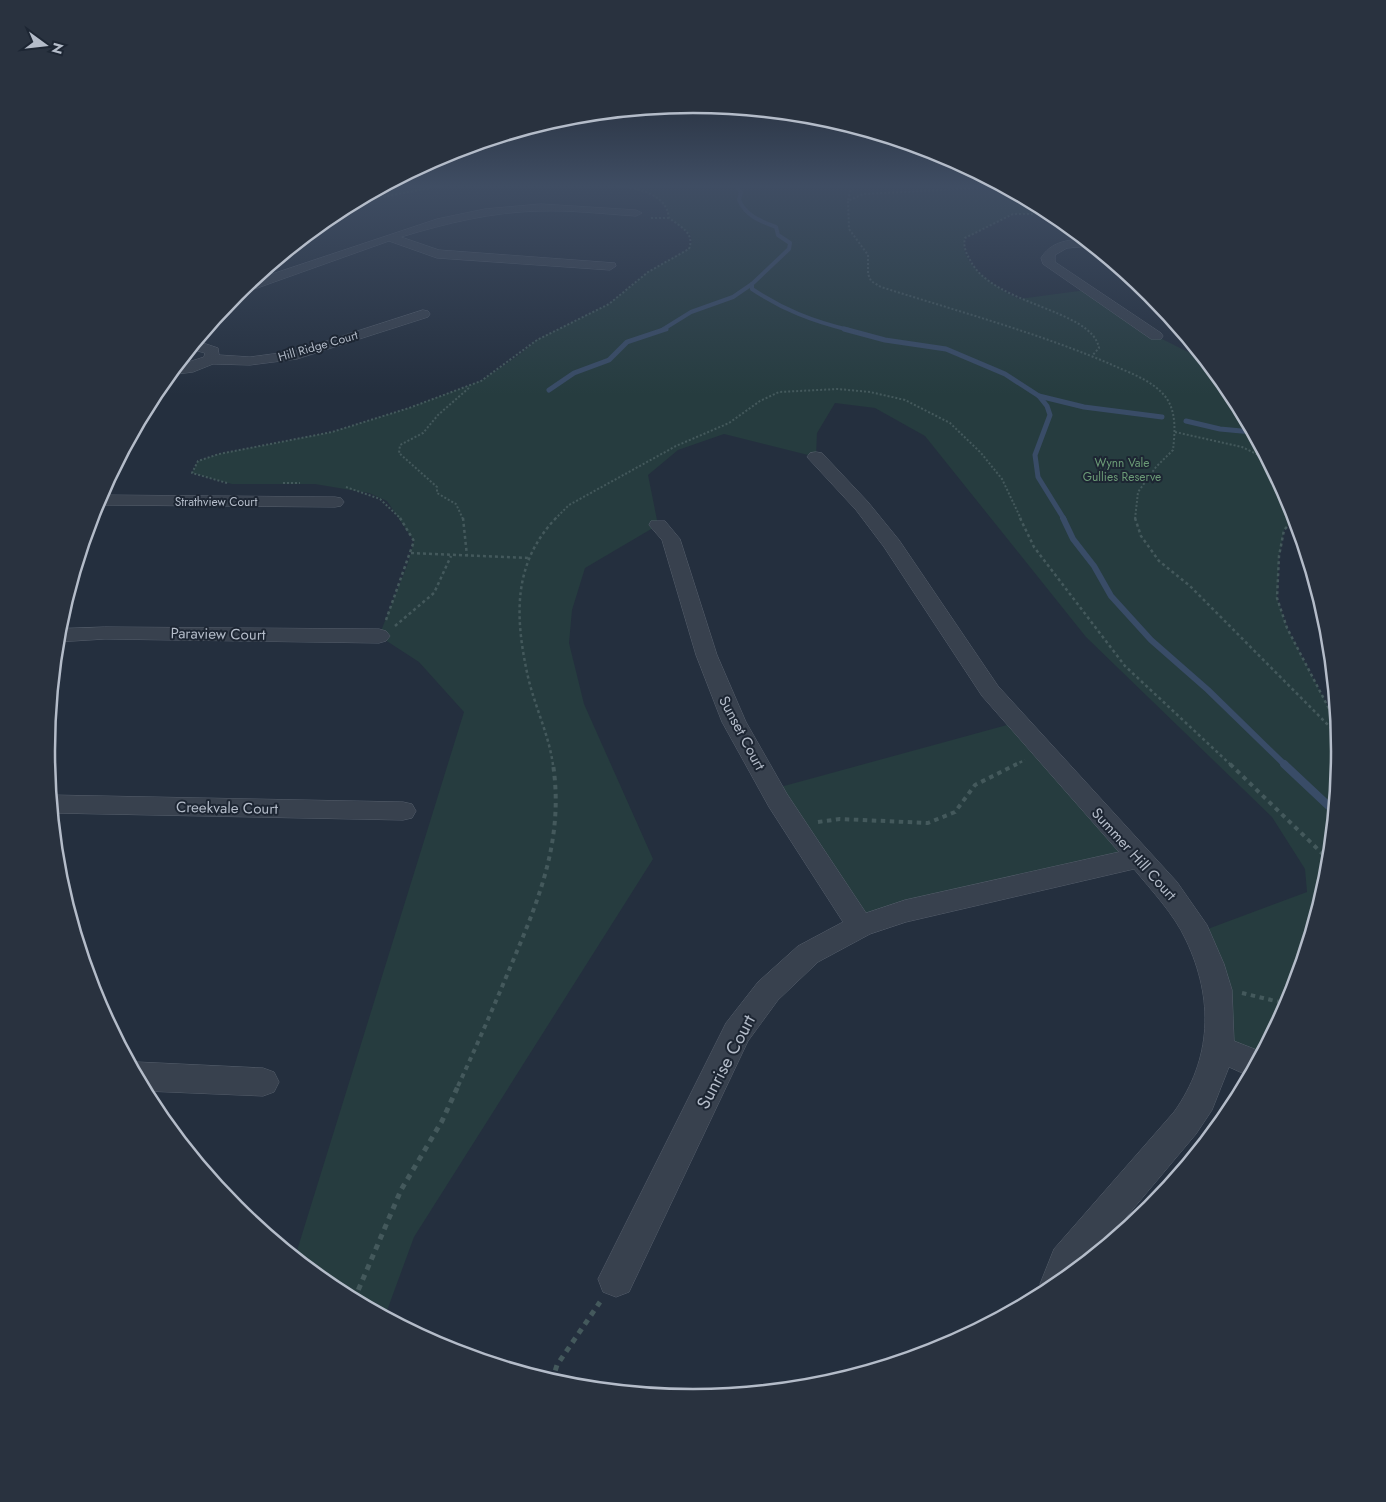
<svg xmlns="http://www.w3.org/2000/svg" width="1386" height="1502" font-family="Jost,sans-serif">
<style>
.green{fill:#263c3f}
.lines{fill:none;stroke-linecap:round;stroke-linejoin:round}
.stream-far3{stroke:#394c67;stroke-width:4}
.stream-far2{stroke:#394c67;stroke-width:5}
.stream-far1{stroke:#394c67;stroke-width:6}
.stream{stroke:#394c67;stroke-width:8}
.minor-casing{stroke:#565f6c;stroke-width:1}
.path-far3{stroke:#44595c;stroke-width:2;stroke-dasharray:2 2;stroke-linecap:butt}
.path-far2{stroke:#44595c;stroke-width:2.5;stroke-dasharray:3 3;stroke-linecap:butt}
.path-far1{stroke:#44595c;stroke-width:4;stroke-dasharray:4.5 4.5;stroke-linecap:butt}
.path{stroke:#44595c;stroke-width:5;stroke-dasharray:5.5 5.5;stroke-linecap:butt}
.minor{fill:#38414e;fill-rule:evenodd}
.labels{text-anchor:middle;stroke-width:4;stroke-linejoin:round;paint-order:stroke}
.far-street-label{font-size:12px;fill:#b4bcc9;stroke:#1d2633}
.far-park-label{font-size:12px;fill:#6b9a76;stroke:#1d2633}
.street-label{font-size:15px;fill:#b4bcc9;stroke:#1d2633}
.near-street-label{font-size:18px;fill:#b4bcc9;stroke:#1d2633}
.rim{fill:none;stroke:#b4bcc9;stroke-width:2.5}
</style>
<rect width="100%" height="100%" fill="#242f3e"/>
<!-- green -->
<g class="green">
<polygon points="387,185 445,185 352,203"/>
<path d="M615 185H999L1053 214H1013L965 238C956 264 1000 290 1019 299L1086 290 1156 336 1204 360 1231 392 1291 504 1295 518 1284 530 1279 556 1277 598 1287 628 1337 724 1340 751 1327 877 1290 999 1255 1064 1217 1048 1197 933 1307 892 1305 869 1272 817 1086 637 925 436 875 408 835 403 817 433 816 457 724 434 678 450 648 475 658 525 585 568 572 610 569 643 584 704 653 859 414 1237 385 1316 333 1289 295 1257 464 712 419 662 379 636 408 563 414 541 387 501 369 493 315 484H232L192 473 198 461 219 454 332 432 409 408 481 381 519 355 537 340 609 304 648 272 688 249 692 241 690 234 669 218 668 210 650 192Z"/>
<polygon points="1018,722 1139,858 860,926 773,789"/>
</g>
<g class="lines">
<!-- stream-far3 -->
<g class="stream-far3">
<path d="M752 284V289C784 310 812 321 849 330"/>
<path d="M662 330 691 312 733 297 752 284 789 249 790 243 778 235 776 227C760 221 746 216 739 200L741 192 735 185"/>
</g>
<!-- stream-far2 -->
<g class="stream-far2">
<polyline points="844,329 885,340 946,349 1005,374 1039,396 1047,406 1050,415 1035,455 1038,477 1064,519"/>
<polyline points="549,390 574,373 609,360 627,342 666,329"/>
<polyline points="1039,396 1084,407 1162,417"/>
<polyline points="1186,421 1220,429 1252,432"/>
</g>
<!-- stream-far1 -->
<polyline class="stream-far1" points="1063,518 1073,539 1094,566 1111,596 1151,640 1208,690 1285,765"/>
<!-- stream -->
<polyline class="stream" points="1284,764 1334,811"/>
<!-- minor casing -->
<g class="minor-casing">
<g id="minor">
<path d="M541 204 636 210 642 213 636 216C604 214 572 210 540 211 492 212 447 223 401 237L439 250 615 263 616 266 610 270 437 258 389 241 246 292H238L251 281 437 219 485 209Z"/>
<path d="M1084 239 1092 246 1067 248 1055 255V262L1161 333 1163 336 1161 339H1151L1043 264 1041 258C1051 242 1066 240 1084 239Z"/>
<polygon points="423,310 428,311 430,314 428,317 297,359 250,365 213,364 193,372 169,375 176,366 204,357 205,353 190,349 197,341 218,348 219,355 250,357 295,351"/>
<path d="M816 452 822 453 868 502 899 540 998 686 1177 882 1207 925 1224 964 1232 990 1234 1041 1262 1052 1249 1076 1229 1067 1212 1110 1196 1134 1096 1253 1044 1293 1040 1284 1054 1249 1174 1112C1212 1059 1214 999 1186 940 1174 914 1152 891 1134 869L906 922 870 934 818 962 778 1000 748 1041 629 1292 616 1297 603 1292 598 1279 726 1023 758 982 798 946 843 922 769 807 722 722 696 655 662 540 649 525 651 521H665L680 539 717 655 746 722 787 794 866 913 905 900 1119 852 982 696 884 547 856 510 807 457 810 453Z"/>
<polygon points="100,495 335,497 341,498 344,502 341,506 335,507 95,505"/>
<polygon points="105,627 379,629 386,631 390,636 386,641 379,643 105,639 57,642 58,629"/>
<polygon points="51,795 403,802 412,804 416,811 412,818 403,820 52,813"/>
<polygon points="137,1062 263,1068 274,1072 279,1082 274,1092 263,1096 145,1091 131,1064"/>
</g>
</g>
<!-- path-far3 -->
<g class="path-far3">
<path d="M1002 187 863 194 848 201 849 229 868 255V274L871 281 881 287C957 311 1035 332 1108 363 1127 372 1150 379 1164 395 1177 410 1175 432 1173 450L1156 467 1138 492 1135 519"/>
<polyline points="848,200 852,185"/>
<polyline points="352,203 445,185"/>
<path d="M1053 214H1013L965 238C963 246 966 253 970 260 992 305 1092 309 1099 348L1092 356"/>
<polyline points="651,218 669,218"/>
<polyline points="1175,432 1242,447 1267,459"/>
<path d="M227 483 192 473 198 461 219 454 332 432 409 408 481 381 537 340 609 304 648 272 689 249C695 233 681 227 669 218 666 192 636 189 615 185"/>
<polyline points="283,483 300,483"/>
<polyline points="346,487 380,499 401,519"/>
<polyline points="463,519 456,504 437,493 437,487 399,453 400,445 423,433 438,415 470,387"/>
<polyline points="555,519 569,505 676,446 729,423 760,401 779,392 838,389 870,392 905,400 950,423 981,453 1002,479 1021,519"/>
<polyline points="1294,519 1295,518"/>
</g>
<!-- path-far2 -->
<g class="path-far2">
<polyline points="463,518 467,556"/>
<polyline points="1020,518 1034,547 1125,666 1231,765"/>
<polyline points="1135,518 1141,536 1159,561 1190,586 1338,735"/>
<polyline points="1295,518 1284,530 1279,556 1277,598 1287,628 1337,724"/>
<polyline points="411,553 530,558"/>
<polyline points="386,620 414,541 400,518"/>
<polyline points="395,626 434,593 451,556"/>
<path d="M553 765C549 735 535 707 528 677 515 618 512 564 556 518"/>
<polyline points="1014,765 1025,760"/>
</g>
<!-- path-far1 -->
<g class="path-far1">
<polyline points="1230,764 1329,860"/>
<polyline points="818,822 840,819 928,823 955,812 975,785 1017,764"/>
<polyline points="1242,993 1288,1004"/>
<path d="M458 1086C477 1045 495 1004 512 963 540 897 564 838 553 764"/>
</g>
<!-- path -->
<g class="path">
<polyline points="354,1300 401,1190 442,1121 459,1084"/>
<polyline points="552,1381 557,1365 600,1302"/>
</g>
<!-- minor -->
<use href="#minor" class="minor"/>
</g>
<!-- sky -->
<linearGradient id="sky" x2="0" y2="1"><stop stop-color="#141a22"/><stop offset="0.47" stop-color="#3f4d63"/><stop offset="1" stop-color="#3f4d63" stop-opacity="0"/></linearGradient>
<rect width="1386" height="395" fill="url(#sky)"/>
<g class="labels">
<!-- far-street labels -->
<g class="far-street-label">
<text transform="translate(318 346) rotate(-16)" y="4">Hill Ridge Court</text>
<text x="216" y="506">Strathview Court</text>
</g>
<!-- far-park labels -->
<g class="far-park-label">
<text x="1122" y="467">Wynn Vale<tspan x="1122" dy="14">Gullies Reserve</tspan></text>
</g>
<!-- street labels -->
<g class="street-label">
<text transform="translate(218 634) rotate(1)" y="5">Paraview Court</text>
<text transform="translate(742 733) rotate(62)" y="5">Sunset Court</text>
<text transform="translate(227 808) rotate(1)" y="5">Creekvale Court</text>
<text transform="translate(1134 854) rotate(48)" y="5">Summer Hill Court</text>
</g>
<!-- near-street labels -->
<g class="near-street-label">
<text transform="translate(726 1062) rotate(-62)" y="6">Sunrise Court</text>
</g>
</g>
<!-- crop -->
<path d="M0 0H1386V1502H0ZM55 751a638 638 0 1 1 1276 0a638 638 0 1 1-1276 0Z" fill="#29323f" fill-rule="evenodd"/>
<path class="rim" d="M55 751a638 638 0 1 1 1276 0a638 638 0 1 1-1276 0Z"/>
<!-- north arrow -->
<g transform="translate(45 45) rotate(105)" stroke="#1d2633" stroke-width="4" paint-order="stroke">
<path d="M0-4L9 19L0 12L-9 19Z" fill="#b4bcc9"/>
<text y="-8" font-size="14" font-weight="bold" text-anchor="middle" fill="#b4bcc9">N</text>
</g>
</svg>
